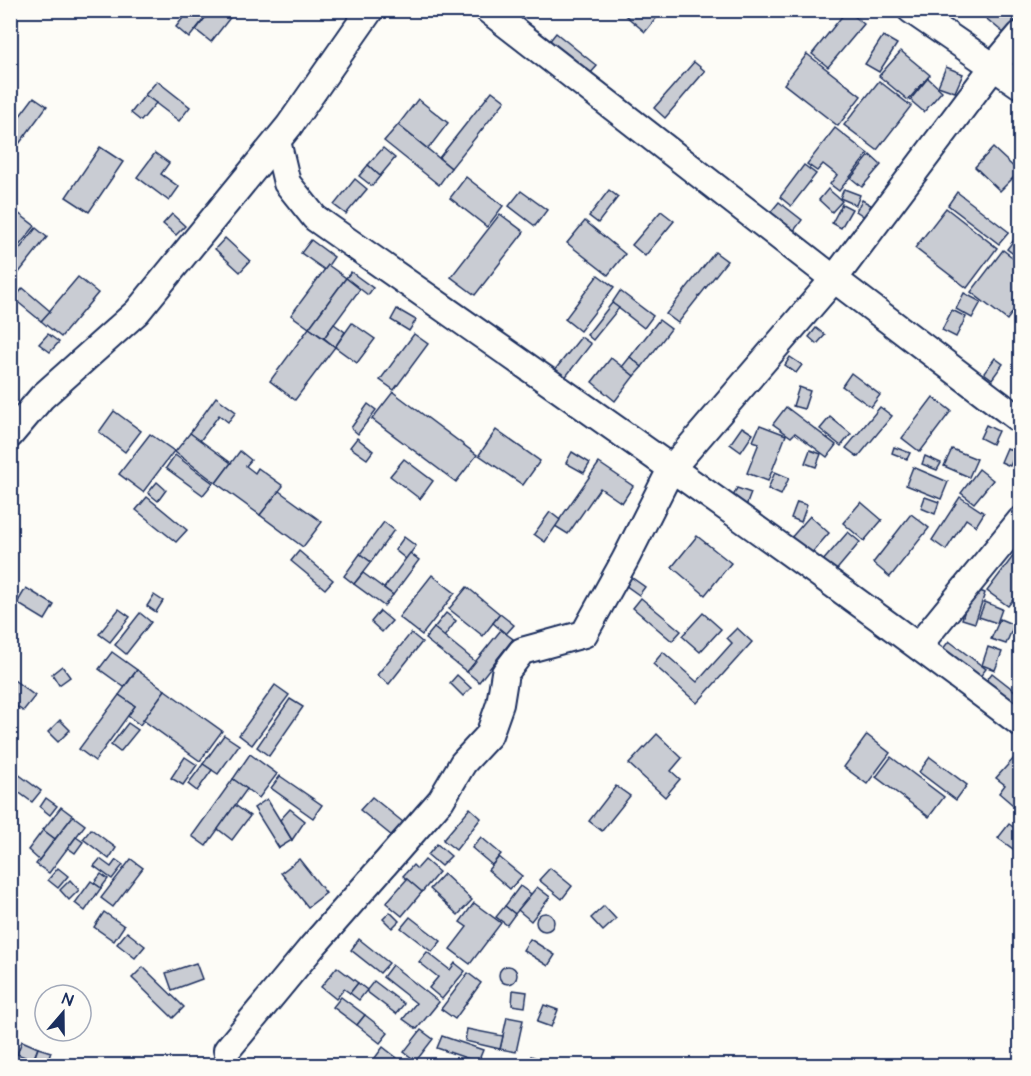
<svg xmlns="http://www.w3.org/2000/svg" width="1031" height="1076" font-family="'Architects Daughter',sans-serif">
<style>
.building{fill:#c9ccd3;stroke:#1b2f5e;stroke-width:1.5}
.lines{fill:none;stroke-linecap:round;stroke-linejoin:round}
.minor-casing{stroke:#1b2f5e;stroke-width:30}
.minor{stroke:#fdfcf7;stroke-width:26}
</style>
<rect width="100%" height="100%" fill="#fdfcf7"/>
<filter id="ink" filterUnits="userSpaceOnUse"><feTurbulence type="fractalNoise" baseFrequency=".0167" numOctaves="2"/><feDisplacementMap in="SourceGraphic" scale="12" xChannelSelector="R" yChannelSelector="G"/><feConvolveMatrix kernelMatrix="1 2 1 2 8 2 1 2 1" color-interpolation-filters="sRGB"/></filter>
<g filter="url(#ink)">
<!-- building -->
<g class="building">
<polygon points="189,10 211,10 189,38 176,27"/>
<polygon points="211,10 236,10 211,42 196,30"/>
<polygon points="619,10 663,10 645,32"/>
<polygon points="847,10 864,24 828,67 812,54"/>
<polygon points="985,10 1019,10 1020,14 1005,34 982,15"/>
<polygon points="556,33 597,66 589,75 548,43"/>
<polygon points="883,36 897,44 879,72 865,64"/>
<polygon points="901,51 930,75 908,100 879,76"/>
<polygon points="807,54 861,96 838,126 784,84"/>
<polygon points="694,62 705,71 665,118 654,108"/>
<polygon points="946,67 963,74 955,92 938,86"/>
<polygon points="928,78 942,91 924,112 910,100"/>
<polygon points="157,81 190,107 179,121 145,95"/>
<polygon points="879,81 911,106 877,150 844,125"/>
<polygon points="492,91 505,101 451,168 439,158"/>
<polygon points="145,95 156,103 141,121 131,113"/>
<polygon points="34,97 47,106 16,148 10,145 10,129"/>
<polygon points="418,99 448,123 428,149 398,125"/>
<polygon points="398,125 451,168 439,185 384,141"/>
<polygon points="835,128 868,154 839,191 830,184 837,175 823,164 817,171 807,164"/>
<polygon points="100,147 123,162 89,212 66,197"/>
<polygon points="383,148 395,158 380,176 368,165"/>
<polygon points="993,148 1019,172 1000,191 975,167"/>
<polygon points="155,153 169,163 161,174 179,187 169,201 137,177"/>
<polygon points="870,155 881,165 862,187 851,178"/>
<polygon points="368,165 380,176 372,186 359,176"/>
<polygon points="804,165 816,174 791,206 780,197"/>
<polygon points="466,177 503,206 487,227 450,198"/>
<polygon points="355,179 367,189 346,214 334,205"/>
<polygon points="828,189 842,201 832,212 819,200"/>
<polygon points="844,189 860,195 856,205 840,198"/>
<polygon points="609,190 618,197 598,223 589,216"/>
<polygon points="521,191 547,210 535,226 509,206"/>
<polygon points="957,192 1009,232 999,244 948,205"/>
<polygon points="862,200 871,205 865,217 856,211"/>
<polygon points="779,202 802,220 793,232 770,213"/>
<polygon points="842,204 852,209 841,228 832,223"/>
<polygon points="946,208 997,248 967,288 915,248"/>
<polygon points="14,210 35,226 10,257 10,215"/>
<polygon points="661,211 674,221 645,256 632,245"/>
<polygon points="172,214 185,226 176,235 163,224"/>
<polygon points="500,214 524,232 475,295 451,277"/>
<polygon points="585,221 625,254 608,275 567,243"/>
<polygon points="36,228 47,237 10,284 10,261"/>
<polygon points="1017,236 1020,239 1020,259 1007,249"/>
<polygon points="225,238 250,261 240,272 215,249"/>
<polygon points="311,240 334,257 325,270 301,253"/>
<polygon points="1003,250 1020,263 1020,302 1007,320 971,292"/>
<polygon points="715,252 727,261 678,323 666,314"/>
<polygon points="328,265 346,278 309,328 291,315"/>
<polygon points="351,272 373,288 368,295 346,278"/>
<polygon points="598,275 614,287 580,331 565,319"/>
<polygon points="78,277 98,293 61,337 41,321"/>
<polygon points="346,278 360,289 324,338 309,328"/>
<polygon points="23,288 50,311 41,321 14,299"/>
<polygon points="620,291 653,316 644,328 612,303"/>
<polygon points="964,293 981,302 972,318 956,309"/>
<polygon points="612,303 619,308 593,340 587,335"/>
<polygon points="397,309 416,320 409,331 391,320"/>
<polygon points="952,310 966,317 956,337 942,330"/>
<polygon points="659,320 671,329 642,367 630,357"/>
<polygon points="352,323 375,339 357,363 335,347"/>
<polygon points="334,324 345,332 335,347 324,338"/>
<polygon points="309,328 335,347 295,400 270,381"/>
<polygon points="816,328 825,335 817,344 809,337"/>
<polygon points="48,334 59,342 50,352 39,344"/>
<polygon points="414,334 428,344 394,390 380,380"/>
<polygon points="581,337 591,344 564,379 554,371"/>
<polygon points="630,357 642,367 634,376 622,367"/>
<polygon points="790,357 802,365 796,373 785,365"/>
<polygon points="611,358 634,376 615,401 592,382"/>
<polygon points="995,358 1003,364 992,379 984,373"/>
<polygon points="851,373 880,395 871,407 842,386"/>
<polygon points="799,387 810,391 804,409 793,406"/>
<polygon points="393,392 477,455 456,482 372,419"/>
<polygon points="216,397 236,412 228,422 219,415 200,441 190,433"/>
<polygon points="933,397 951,411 920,452 902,438"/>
<polygon points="368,404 376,410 358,434 351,428"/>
<polygon points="786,407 836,445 827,457 795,433 791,437 773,424"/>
<polygon points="880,407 892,416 858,457 846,448"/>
<polygon points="114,411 141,431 125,452 99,432"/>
<polygon points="830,417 851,434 841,446 820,429"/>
<polygon points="760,425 786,435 768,481 747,473 759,443 753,441"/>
<polygon points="986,425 998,431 992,444 980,438"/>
<polygon points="742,427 753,434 741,452 730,444"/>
<polygon points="496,430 540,461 523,485 479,455"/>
<polygon points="190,433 231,463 216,483 175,452"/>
<polygon points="150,434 174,451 143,492 119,474"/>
<polygon points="357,438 373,451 367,459 350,447"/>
<polygon points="894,447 910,453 907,459 892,453"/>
<polygon points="1007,448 1016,452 1010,466 1001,462"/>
<polygon points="952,449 977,459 969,477 944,466"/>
<polygon points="810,450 821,454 816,467 805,463"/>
<polygon points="240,451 251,460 246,466 255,473 258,468 283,486 260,515 216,483"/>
<polygon points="572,452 590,463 584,473 566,463"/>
<polygon points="175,455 213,483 203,495 166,468"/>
<polygon points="925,456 941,463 937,470 922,464"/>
<polygon points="404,459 433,481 420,499 390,476"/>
<polygon points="599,463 633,486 622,503 600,488 568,534 555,526"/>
<polygon points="913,467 948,482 941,499 906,485"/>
<polygon points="979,469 993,480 974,503 961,493"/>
<polygon points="775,472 789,478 781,495 768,489"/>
<polygon points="157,482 166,490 158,501 148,493"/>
<polygon points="737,488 751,493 745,509 730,503"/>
<polygon points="279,491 322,522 303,547 260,515"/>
<polygon points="147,497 187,530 176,542 136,510"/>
<polygon points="925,497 939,502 935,514 921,508"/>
<polygon points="960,497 984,513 976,526 966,519 946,550 932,540"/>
<polygon points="797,502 807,505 801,522 791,518"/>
<polygon points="861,502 882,520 864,541 843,523"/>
<polygon points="550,512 560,520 545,542 534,534"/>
<polygon points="911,514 929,528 890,577 873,563"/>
<polygon points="810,516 829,533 809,556 790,539"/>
<polygon points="384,522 394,530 371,562 360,554"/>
<polygon points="848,532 860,542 834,573 822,562"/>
<polygon points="697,536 731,563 705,595 672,567"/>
<polygon points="404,537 416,546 406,559 395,550"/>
<polygon points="1020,547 1020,591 1008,606 987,591"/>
<polygon points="299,551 333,580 325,589 291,561"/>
<polygon points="410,553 419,560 393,595 384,588"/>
<polygon points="360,554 371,562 354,584 344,576"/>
<polygon points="363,573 393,595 384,606 354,584"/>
<polygon points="432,575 455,593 422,635 399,617"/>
<polygon points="631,577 645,587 639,595 625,585"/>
<polygon points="467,587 500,614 483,636 449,609"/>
<polygon points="26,588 54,605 45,620 17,603"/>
<polygon points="972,588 985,593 975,623 962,619"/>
<polygon points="154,595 163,601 156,612 147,606"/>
<polygon points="641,598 681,631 672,641 633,608"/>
<polygon points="985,602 1002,609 997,623 979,617"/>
<polygon points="119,609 130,617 110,642 99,634"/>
<polygon points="380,611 392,621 382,632 371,622"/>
<polygon points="140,613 151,622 126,654 115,645"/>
<polygon points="446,613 456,621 444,637 434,628"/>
<polygon points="703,613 721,629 700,652 682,636"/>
<polygon points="500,614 514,625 506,634 493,623"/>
<polygon points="1000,619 1014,625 1006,644 991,639"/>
<polygon points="434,628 476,662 467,672 425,639"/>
<polygon points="737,628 752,642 697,703 653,664 663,652 697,682 732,643 727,638"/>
<polygon points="501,630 513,639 479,682 467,672"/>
<polygon points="411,633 422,642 389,684 377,675"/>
<polygon points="949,641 986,669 975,683 939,654"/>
<polygon points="988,647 1002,652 995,670 982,665"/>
<polygon points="112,652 137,670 124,687 99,669"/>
<polygon points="62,666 70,677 59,685 52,674"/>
<polygon points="137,670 165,690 140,725 128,716 135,706 119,695"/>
<polygon points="992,673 1020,695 1012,707 983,685"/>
<polygon points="457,675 471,688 463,696 450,683"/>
<polygon points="10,677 35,696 23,711 10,702"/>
<polygon points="275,685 289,695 252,745 239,735"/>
<polygon points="165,690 222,731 200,761 143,720"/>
<polygon points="119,695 135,706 95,761 79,749"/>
<polygon points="290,699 303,707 269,756 257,747"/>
<polygon points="60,720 70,730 58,742 48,732"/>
<polygon points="128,723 138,730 120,752 111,745"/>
<polygon points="657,734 682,758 671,771 680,779 665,797 629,764"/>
<polygon points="224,735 239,745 218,774 203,764"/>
<polygon points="867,735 890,753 867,784 844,767"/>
<polygon points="250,754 277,774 259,798 233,779"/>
<polygon points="185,757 197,765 183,785 171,778"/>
<polygon points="891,757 944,797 929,817 876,777"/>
<polygon points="930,757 967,785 956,800 919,772"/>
<polygon points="1015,757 1020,762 1020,797 1013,805 999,793 1005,785 996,778"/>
<polygon points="203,764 212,770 197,791 188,784"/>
<polygon points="14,771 41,791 32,802 10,786 10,775"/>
<polygon points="280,776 322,805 313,818 271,788"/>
<polygon points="233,779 247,789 206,846 192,836"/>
<polygon points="616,786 630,796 602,831 589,821"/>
<polygon points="372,797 403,822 392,836 360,810"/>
<polygon points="46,798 57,806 50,815 40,807"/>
<polygon points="267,799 292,840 279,848 254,808"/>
<polygon points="235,805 250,816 232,840 218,829"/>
<polygon points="61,807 73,816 55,839 43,830"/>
<polygon points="470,808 481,818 456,850 443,840"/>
<polygon points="290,809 305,821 292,840 280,820"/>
<polygon points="73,816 85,825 49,873 36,864"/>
<polygon points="1009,824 1020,832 1020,854 998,838"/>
<polygon points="91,829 116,848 109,859 83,839"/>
<polygon points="43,830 55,839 39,860 28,850"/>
<polygon points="76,837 83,842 75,853 68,848"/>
<polygon points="481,837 501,854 492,865 472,848"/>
<polygon points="437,844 451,856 441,866 428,855"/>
<polygon points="499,857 522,876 510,889 488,870"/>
<polygon points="100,859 111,867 116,860 123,865 112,879 94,866"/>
<polygon points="131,859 143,868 113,907 101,898"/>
<polygon points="299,859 326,893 308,907 281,873"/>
<polygon points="425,860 439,872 422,892 403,876 413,865 417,869"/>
<polygon points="58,868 68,876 58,888 48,880"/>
<polygon points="550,868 572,886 562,899 539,880"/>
<polygon points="101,874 108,879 101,888 94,883"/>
<polygon points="444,874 472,900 458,915 430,889"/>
<polygon points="407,879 422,892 402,916 386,903"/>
<polygon points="70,880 79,890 69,900 60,890"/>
<polygon points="91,881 101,888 85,911 75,903"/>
<polygon points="520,886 531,894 515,914 505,906"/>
<polygon points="537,887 550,897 531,921 518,910"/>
<polygon points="474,903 501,923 470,964 450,949 467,927 460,922"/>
<polygon points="505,906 515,914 507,925 496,917"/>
<polygon points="604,906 616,919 603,931 591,918"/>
<polygon points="104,912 124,926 114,941 94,927"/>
<polygon points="390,912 399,921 392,928 383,919"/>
<circle cx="545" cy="922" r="9"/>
<polygon points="410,917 441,941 432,952 401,928"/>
<polygon points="127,932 145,946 135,958 117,944"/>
<polygon points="359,939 389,963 380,973 351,950"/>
<polygon points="530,939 555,955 548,966 523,950"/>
<polygon points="427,952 450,970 455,963 465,971 442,999 429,988 438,977 419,962"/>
<polygon points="196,963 202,979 172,990 166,973"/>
<polygon points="392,965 439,1002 417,1029 403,1019 416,1003 383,977"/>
<circle cx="508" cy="975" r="9"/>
<polygon points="143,967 184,1007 173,1018 132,978"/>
<polygon points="337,967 358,983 350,993 344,989 336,999 321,987"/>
<polygon points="468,973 481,983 455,1019 441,1009"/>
<polygon points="374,981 404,1004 396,1014 366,991"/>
<polygon points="358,983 367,990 359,1000 350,993"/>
<polygon points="513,990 527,992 525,1007 512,1005"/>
<polygon points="341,997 365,1015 357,1025 333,1007"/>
<polygon points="544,1005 558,1010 551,1027 537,1022"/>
<polygon points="365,1015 388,1033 380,1043 357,1025"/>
<polygon points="507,1017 523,1020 516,1052 500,1049"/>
<polygon points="467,1029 503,1036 500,1049 465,1041"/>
<polygon points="421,1030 433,1039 416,1061 404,1052"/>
<polygon points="442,1036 483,1050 478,1062 437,1048"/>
<polygon points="22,1041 38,1048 33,1060 17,1054"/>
<polygon points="383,1047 397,1058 391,1066 369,1066"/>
<polygon points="38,1048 51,1052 46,1066 33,1062"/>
<polygon points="531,1056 547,1062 546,1066 528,1066"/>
</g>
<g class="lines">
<!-- minor casing -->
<g class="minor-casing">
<g id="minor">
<polyline points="488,10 834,279 1020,420"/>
<polyline points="911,10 1020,85"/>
<path d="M277 141 287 183 315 218C551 384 790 548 1020 723"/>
<polyline points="10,435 42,397 137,312 289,126 370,10"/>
<polyline points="919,645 1020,521"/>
<polyline points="227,1050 312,947 441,800 463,763 489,735 500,704 505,673 522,651 584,634 625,560 671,469 834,279 994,66 1020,35"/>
</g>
</g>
<!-- minor -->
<use href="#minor" class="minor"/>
</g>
</g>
<!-- margin -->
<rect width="1031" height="1076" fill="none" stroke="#fdfcf7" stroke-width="36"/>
<rect x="18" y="18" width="995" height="1040" fill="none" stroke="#1b2f5e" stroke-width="2" filter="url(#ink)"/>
<!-- north arrow -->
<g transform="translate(63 1013) rotate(20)"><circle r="28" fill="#fdfcf7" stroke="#a3aaba" stroke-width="1.5"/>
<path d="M0-4.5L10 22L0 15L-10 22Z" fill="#1b2f5e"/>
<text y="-9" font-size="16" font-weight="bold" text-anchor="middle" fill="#1b2f5e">N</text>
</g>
</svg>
